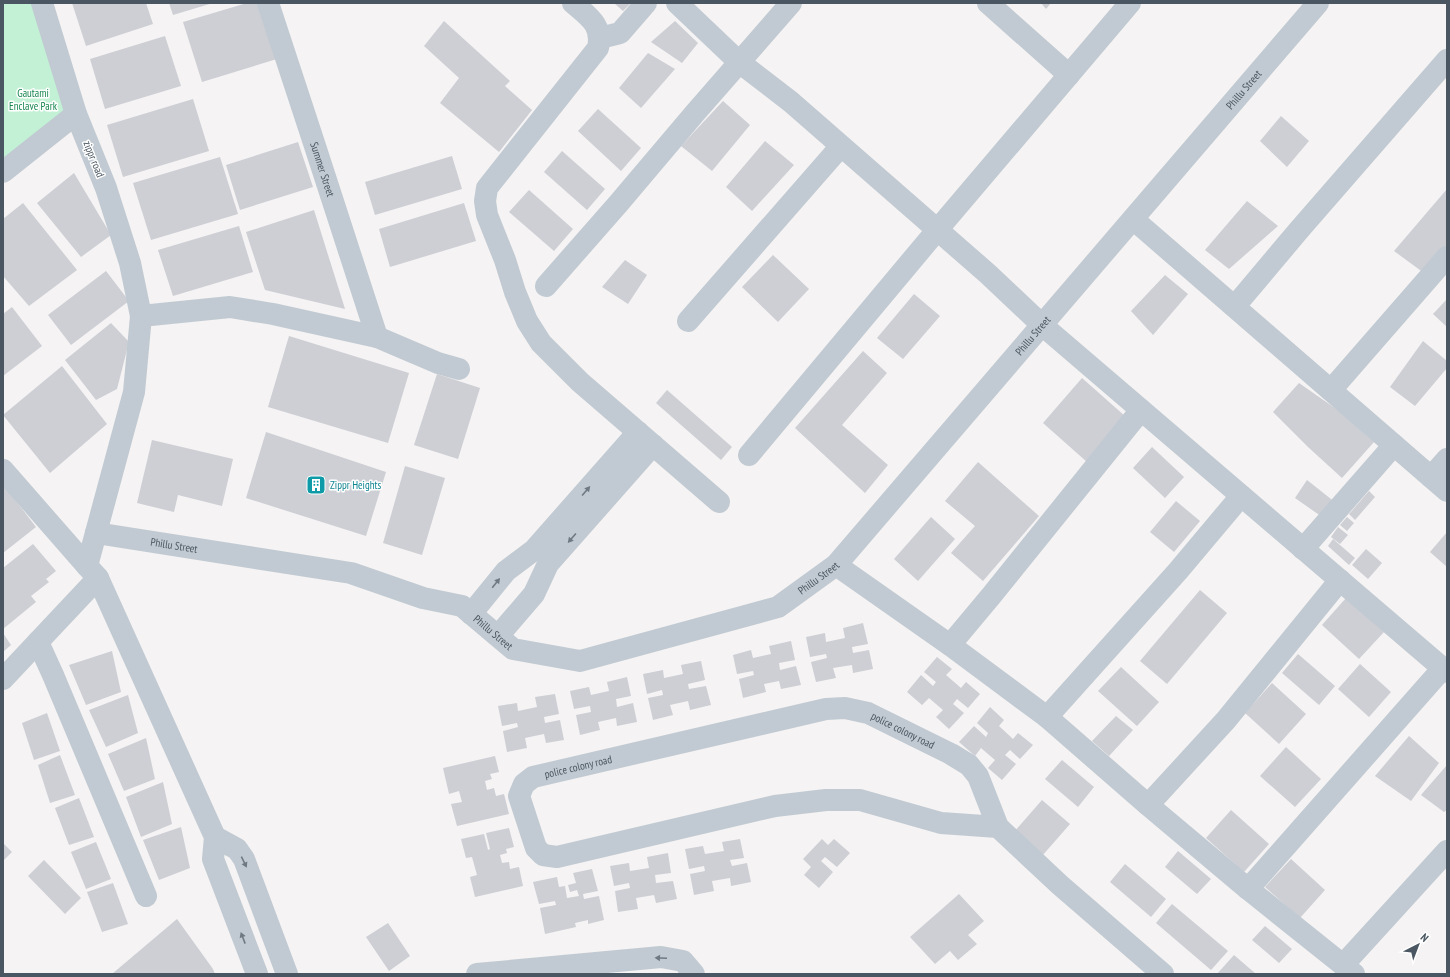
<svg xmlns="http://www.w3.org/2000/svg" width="1450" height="977" font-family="'PT Sans Narrow',sans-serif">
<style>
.green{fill:#c3f1d5}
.building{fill:#cdcfd5}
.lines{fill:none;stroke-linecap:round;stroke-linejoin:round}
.minor{stroke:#c1cad2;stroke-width:22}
.oneway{fill:#6e7983}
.labels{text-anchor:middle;stroke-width:3;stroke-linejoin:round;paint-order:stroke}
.street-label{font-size:11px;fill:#4a5661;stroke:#fff}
.park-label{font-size:11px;fill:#17864f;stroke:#fff}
.culture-label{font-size:11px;fill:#0d838f;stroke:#fff;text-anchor:start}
</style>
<rect width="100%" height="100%" fill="#f5f3f3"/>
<!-- green -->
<polygon class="green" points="3,3 32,3 68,111 3,161"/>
<!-- building -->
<g class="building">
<polygon points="72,3 146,3 153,24 86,46"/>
<polygon points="169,3 213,3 173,15"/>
<polygon points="247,3 263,3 280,58 202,82 183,22"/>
<polygon points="614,3 631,3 623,11"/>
<polygon points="1041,3 1051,3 1046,9"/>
<polygon points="444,21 510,81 505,86 532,110 499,152 440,103 459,78 424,46"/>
<polygon points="675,21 698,43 682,63 651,42"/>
<polygon points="165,36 181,86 105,109 90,59"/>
<polygon points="648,53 675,69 641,108 619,88"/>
<polygon points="193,99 209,151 123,177 107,125"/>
<polygon points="723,101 750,125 712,171 681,146"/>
<polygon points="598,109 641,148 621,171 578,131"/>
<polygon points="1281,116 1309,141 1287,167 1260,141"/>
<polygon points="765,141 794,165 752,211 726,187"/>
<polygon points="298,142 313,187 240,210 226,165"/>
<polygon points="562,151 605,189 587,210 544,172"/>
<polygon points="452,156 462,189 375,215 365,182"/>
<polygon points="220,157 238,214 151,240 133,183"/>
<polygon points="74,173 111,235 81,257 37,203"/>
<polygon points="1447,189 1447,246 1424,273 1394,251"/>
<polygon points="529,190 573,229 554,251 509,212"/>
<polygon points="1247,201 1278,226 1229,269 1205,250"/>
<polygon points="23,203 77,270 29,306 3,276 3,219"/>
<polygon points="464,203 476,241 390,267 379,229"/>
<polygon points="314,210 345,309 265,290 246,232"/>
<polygon points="239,226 253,272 173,296 158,250"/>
<polygon points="773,255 809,289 778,322 742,287"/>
<polygon points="625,260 647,275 628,304 602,287"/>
<polygon points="106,271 129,301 71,345 48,315"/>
<polygon points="1165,275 1188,294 1153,335 1131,311"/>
<polygon points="914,294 940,316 903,359 877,338"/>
<polygon points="1447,299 1447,327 1433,314"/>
<polygon points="12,307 42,346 3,376 3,314"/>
<polygon points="111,323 129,342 117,389 96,400 65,360"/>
<polygon points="289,336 409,373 388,443 268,407"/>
<polygon points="1423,341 1447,361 1447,368 1415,406 1390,387"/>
<polygon points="863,351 887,373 842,425 888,465 865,493 795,428"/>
<polygon points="62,366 107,424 50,473 3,415"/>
<polygon points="437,374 480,388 458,459 414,445"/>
<polygon points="1082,378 1126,417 1087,462 1043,423"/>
<polygon points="1299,383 1339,411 1374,442 1342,478 1308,447 1273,412"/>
<polygon points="667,390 732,447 721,460 656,403"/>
<polygon points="266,432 386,472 366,536 246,498"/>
<polygon points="152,440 233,459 222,506 178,495 174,512 137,503"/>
<polygon points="1152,447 1184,477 1165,498 1133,468"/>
<polygon points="978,462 1039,516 983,581 951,553 975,526 945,501"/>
<polygon points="405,466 445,478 422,555 383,543"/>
<polygon points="1307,480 1336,503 1325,519 1295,498"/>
<polygon points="3,484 36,527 3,553"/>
<polygon points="1369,491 1375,497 1355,520 1349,514"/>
<polygon points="1176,501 1200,521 1174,552 1150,532"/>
<polygon points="931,517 955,539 918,581 894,559"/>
<polygon points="1347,517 1354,523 1347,531 1340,525"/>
<polygon points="1338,527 1348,535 1340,544 1331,537"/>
<polygon points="1447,532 1447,567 1430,552"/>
<polygon points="1333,539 1355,558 1349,565 1328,546"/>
<polygon points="33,544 56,571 46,579 49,582 31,596 36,602 3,629 3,568"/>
<polygon points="1366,549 1382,563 1368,579 1352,565"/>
<polygon points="1200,590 1227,613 1167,684 1140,661"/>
<polygon points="1346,598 1384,632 1359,659 1322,625"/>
<polygon points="863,623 868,644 852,647 853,653 869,650 873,669 853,673 852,665 833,668 836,678 816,682 811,662 827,658 826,654 810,657 806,637 825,633 826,642 845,638 843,628"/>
<polygon points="3,633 11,645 3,652"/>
<polygon points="791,641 795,660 779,663 780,670 796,666 801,685 781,689 779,681 764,684 766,692 743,698 739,679 754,675 753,671 737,674 733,655 751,650 753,658 771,654 769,646"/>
<polygon points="112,651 121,692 86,705 69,665"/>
<polygon points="1298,654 1335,686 1319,705 1282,673"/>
<polygon points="937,657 952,669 946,675 961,688 966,682 980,694 968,708 957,699 953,704 964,713 949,729 936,717 943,710 929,698 922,705 907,692 921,675 933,686 936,682 924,672"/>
<polygon points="701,661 705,680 688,684 689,689 706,686 711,705 690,710 688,701 670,705 673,715 653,720 648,698 663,695 662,690 647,694 643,674 663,670 664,678 683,674 681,665"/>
<polygon points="1360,664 1391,692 1369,717 1338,689"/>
<polygon points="1121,667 1159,702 1137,726 1098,691"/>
<polygon points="627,677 631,696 616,699 617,707 633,703 637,722 617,726 616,718 598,722 600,730 580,735 576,715 591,712 590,706 574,709 570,691 589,687 591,695 609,691 607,682"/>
<polygon points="1272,683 1306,714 1279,744 1245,713"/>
<polygon points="555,694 559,714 544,717 545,723 560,720 564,740 546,743 544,734 525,738 527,748 507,752 503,731 518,727 517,723 502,726 498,706 517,703 518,711 537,707 535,697"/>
<polygon points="128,695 138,733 106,747 89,710"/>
<polygon points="990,707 1004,720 999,726 1013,739 1018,733 1033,745 1020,759 1010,750 1005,755 1016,764 1002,780 988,768 995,760 981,748 975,756 959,742 974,726 986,737 988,733 977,723"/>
<polygon points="47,713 60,751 34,760 22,723"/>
<polygon points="1116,716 1133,730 1109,756 1092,741"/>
<polygon points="1409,736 1439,763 1411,801 1375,776"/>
<polygon points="146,738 155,779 124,791 108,754"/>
<polygon points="1286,747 1321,779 1295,807 1260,776"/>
<polygon points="60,755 75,795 50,803 38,765"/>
<polygon points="495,756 499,772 490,774 492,779 485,781 487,790 494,788 496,796 504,794 509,814 457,826 451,804 462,802 459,791 449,794 443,768"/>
<polygon points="1062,760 1094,787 1078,807 1045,779"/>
<polygon points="1447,765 1447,810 1444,812 1421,795"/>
<polygon points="163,782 172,824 141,837 126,797"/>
<polygon points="79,798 94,837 69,845 55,808"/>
<polygon points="1042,800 1070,824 1042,856 1014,832"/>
<polygon points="1231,810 1269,844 1244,872 1206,838"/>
<polygon points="181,827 190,868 159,880 143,840"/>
<polygon points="509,828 514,847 506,849 507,853 500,855 502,863 509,862 510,869 519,867 523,886 475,897 470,877 477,875 472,857 466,858 461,839 484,834 488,850 490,849 486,833"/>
<polygon points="740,839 744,858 730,860 732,866 747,863 751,882 731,886 730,878 712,881 714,891 694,895 690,874 705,871 704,866 689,869 685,849 703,846 705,854 724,851 722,842"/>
<polygon points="822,839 828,845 834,839 850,853 837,867 825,857 821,861 833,872 819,888 804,875 811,867 803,859"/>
<polygon points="96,842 111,879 86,889 71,852"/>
<polygon points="3,843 12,852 3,861"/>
<polygon points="1178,851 1211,879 1197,894 1165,867"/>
<polygon points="668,853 671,873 655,875 656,883 673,881 677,899 656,903 654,895 636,898 638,909 618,912 615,891 630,888 629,883 614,886 610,866 629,863 630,871 649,868 647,857"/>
<polygon points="1291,859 1325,890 1300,918 1265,887"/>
<polygon points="44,860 81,898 65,914 28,876"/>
<polygon points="1125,864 1166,899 1151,917 1110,882"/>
<polygon points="592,869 598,891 583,894 584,899 599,896 604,920 588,924 588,920 575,923 576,927 545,934 540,908 556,905 555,901 539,904 533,882 557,877 559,887 565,886 567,898 579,896 577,890 570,892 568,885 576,883 573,873"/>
<polygon points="113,883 128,924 102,932 87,892"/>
<polygon points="959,894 984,921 968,935 977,944 958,960 950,951 935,964 910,937"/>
<polygon points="1172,904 1228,951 1211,970 1156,923"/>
<polygon points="177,919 213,969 215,974 112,974"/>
<polygon points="388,923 410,956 389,971 366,937"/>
<polygon points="1265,926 1292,949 1279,963 1252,940"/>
<polygon points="1234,955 1256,974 1217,974"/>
</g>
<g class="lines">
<!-- minor -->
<g class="minor">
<path id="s1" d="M268 3 314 143 377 337"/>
<path d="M573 3C589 17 603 25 598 48L487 188 485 201 487 215 505 260 515 292 527 321 541 343 580 382 719 502"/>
<polyline points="677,3 739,62 791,102 988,274 1042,325 1447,672"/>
<polyline points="988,3 1069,75"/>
<polyline points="600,38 620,33 646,3"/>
<polyline points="3,172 76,114"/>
<polyline points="1133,219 1447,491"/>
<polyline points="546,286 618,204 695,113 791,3"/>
<polyline points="1235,306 1299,230 1447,60"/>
<polyline points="141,316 230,307 273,314 377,337 438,363 459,369"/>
<polyline points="688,321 841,146"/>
<polyline points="1331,390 1447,257"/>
<polyline points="749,455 938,229 1130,3"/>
<polyline points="3,470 87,566"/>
<polyline points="1431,477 1447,459"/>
<path id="s2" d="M96 533 351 573 423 598 462 606 513 649 580 661 778 607 836 565 1318 3"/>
<polyline points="1303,549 1394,445"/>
<polyline points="836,565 950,645 991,596 1141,410"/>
<polyline points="98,578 215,837 213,859 257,974"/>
<polyline points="471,614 506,571 534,550 638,432"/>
<polyline points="498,636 534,594 548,564 653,445"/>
<polyline points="38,642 53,675 146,896"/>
<polyline points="950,645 1047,717 1148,805 1248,889 1343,965"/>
<polyline points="3,679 98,578 87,566 134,392 141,316 130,263 106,188 76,114 42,3"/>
<polyline points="1047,717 1178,571 1241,496"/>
<polyline points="1148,805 1226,720 1340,580"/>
<path id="s3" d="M998 827 941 823 860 800H826L775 806 557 857 543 855 536 848 519 796 524 784 533 777 826 709 845 708 868 713 951 754 969 765 978 776 998 827 1060 885 1163 974"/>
<polyline points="215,837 237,849 244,859 287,974"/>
<polyline points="1248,889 1443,668"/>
<polyline points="477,974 661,957 683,961 694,974"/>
<polyline points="1354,974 1343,965 1447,851"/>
</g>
</g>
<!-- one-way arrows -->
<defs><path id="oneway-solid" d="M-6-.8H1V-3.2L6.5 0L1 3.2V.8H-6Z"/></defs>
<g class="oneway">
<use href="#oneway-solid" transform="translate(586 491) rotate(-49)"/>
<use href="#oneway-solid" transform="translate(572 538) rotate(131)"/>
<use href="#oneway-solid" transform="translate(496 583) rotate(-51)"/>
<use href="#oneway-solid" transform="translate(244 862) rotate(64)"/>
<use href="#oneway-solid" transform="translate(243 938) rotate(-111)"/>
<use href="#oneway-solid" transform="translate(661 958) rotate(-177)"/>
</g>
<!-- icons -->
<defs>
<g id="building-square" transform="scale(1)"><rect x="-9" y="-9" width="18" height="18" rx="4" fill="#0f9aa8" stroke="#fff"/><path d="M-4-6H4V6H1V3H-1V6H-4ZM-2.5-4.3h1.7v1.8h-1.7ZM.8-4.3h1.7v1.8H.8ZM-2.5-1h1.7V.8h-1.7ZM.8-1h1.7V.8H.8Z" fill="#fff"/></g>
</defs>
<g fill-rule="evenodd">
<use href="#building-square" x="316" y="485"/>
</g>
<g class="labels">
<!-- street labels -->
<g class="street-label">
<text dy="4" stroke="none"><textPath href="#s2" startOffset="1412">Phillu Street</textPath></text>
<text transform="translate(94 159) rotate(68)" y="4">zippr road</text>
<text dy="4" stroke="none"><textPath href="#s1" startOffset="175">Summer Street</textPath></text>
<text dy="4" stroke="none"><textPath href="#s2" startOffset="1088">Phillu Street</textPath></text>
<text dy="4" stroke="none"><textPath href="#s2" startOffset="79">Phillu Street</textPath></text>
<text dy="4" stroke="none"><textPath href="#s2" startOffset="764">Phillu Street</textPath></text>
<text dy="4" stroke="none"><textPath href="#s2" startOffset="415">Phillu Street</textPath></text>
<text dy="4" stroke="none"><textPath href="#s3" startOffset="936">police colony road</textPath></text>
<text dy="4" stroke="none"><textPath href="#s3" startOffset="600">police colony road</textPath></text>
</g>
<!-- park labels -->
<g class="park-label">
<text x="33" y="97">Gautami<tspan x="33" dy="13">Enclave Park</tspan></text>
</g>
<!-- culture labels -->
<g class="culture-label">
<text x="330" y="489">Zippr Heights</text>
</g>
</g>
<!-- border -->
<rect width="1450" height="977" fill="none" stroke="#4a5661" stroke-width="8"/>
<!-- north arrow -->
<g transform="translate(1418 945) rotate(42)" stroke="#ffffff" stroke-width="3" paint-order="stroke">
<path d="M0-3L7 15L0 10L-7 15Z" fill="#4a5661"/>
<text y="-6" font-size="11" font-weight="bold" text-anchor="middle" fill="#4a5661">N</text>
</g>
</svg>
